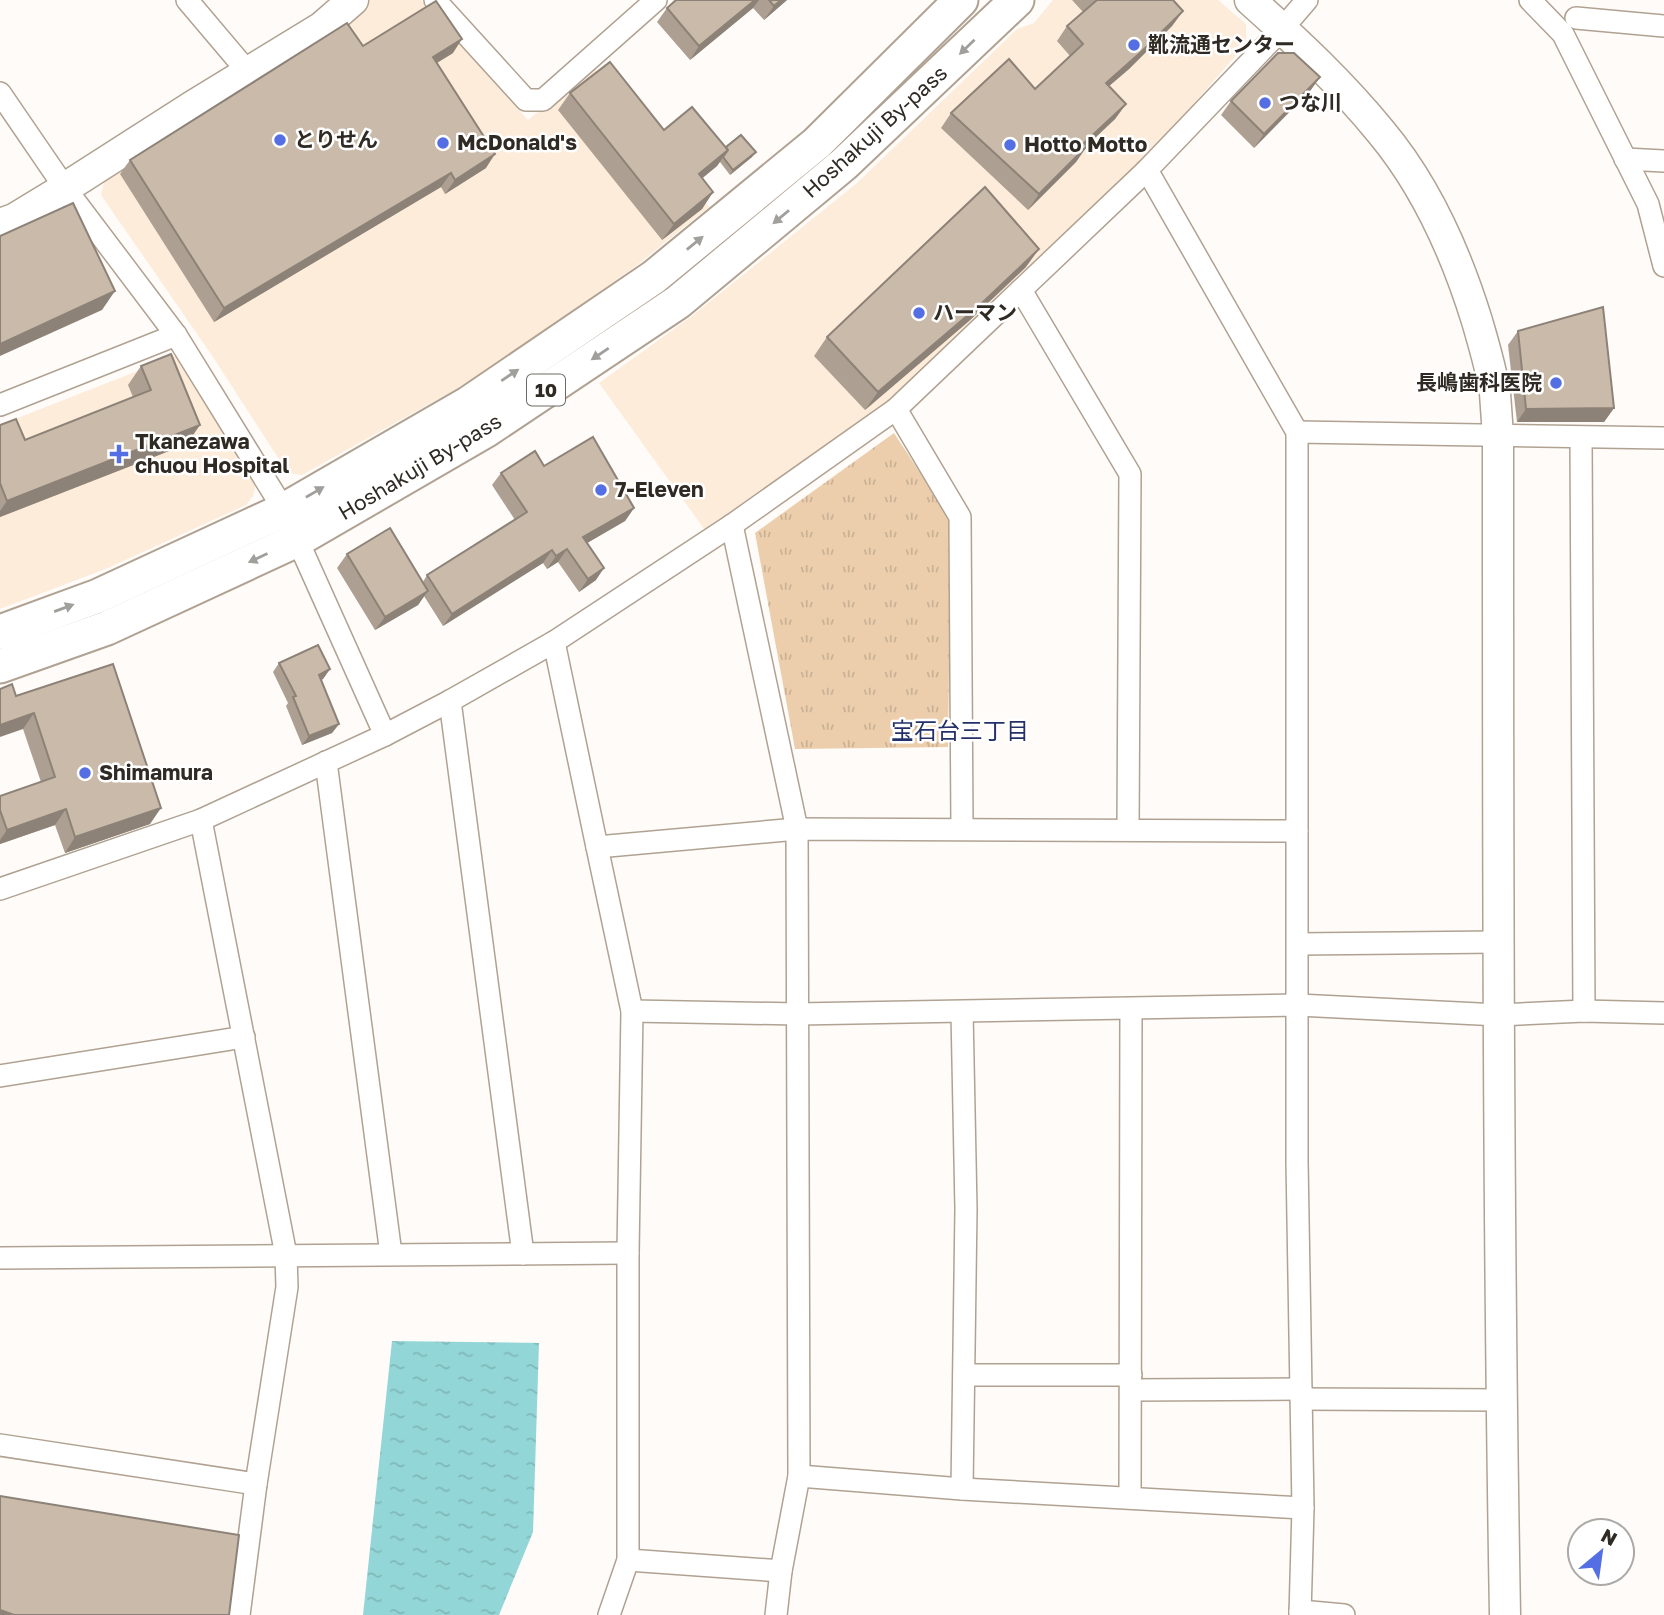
<svg xmlns="http://www.w3.org/2000/svg" width="1664" height="1615" font-family="'Golos Text','Noto Sans JP',sans-serif">
<style>
.built{fill:#fdecda}
.park{fill:url(#park-tufts)}
.water{fill:url(#water-ripples)}
.lines{fill:none;stroke-linecap:round;stroke-linejoin:round}
.street-casing{stroke:#b0a292;stroke-width:24}
.secondary-casing{stroke:#b0a292;stroke-width:33}
.primary-casing{stroke:#b0a292;stroke-width:37}
.street{stroke:#fff;stroke-width:21}
.secondary{stroke:#fff;stroke-width:30}
.primary{stroke:#fff;stroke-width:33}
.wall{fill:#ada092}
.shaded-wall{fill:#8d8277}
.building{fill:#c9baaa;stroke:#8d8277;stroke-width:2}
.oneway{fill:#a19f9c}
.poi-dot{fill:#546ee3;stroke:#fff;stroke-width:2.5}
.labels{text-anchor:middle;stroke-width:5;stroke-linejoin:round;paint-order:stroke}
.shield{fill:#fff;stroke:#6d6a65;stroke-width:2}
.shield-label{font-size:19px;font-weight:bold;fill:#2f2a23}
.poi-label{font-size:21px;font-weight:bold;fill:#2f2a23;stroke:#fff;text-anchor:start}
.street-label{font-size:21px;fill:#2f2a23;stroke:#fff}
.neighbourhood-label{font-size:23px;fill:#243169;stroke:#fff}
</style>
<defs>
<pattern id="park-tufts" width="24" height="20" patternUnits="userSpaceOnUse" patternTransform="scale(1.75)"><rect width="24" height="20" fill="#ecceac"/><path d="M3 7l-1-3M5 7V3M7 7l1-3M15 17l-1-3M17 17v-4M19 17l1-3" fill="none" stroke="#cbb194"/></pattern>
<pattern id="water-ripples" width="26" height="14" patternUnits="userSpaceOnUse" patternTransform="scale(1.75)"><rect width="26" height="14" fill="#93d6d7"/><path d="M2 4q2-2 4 0t4 0M15 11q2-2 4 0t4 0" fill="none" stroke="#7fb8b8"/></pattern>
</defs>
<rect width="100%" height="100%" fill="#fefbf8"/>
<!-- built -->
<g class="built">
<polygon points="371,0 421,0 528,120 594,67 709,207 636,266 592,297 578,310 463,385 302,475 288,473 211,354 101,195 105,179 329,36"/>
<polygon points="1053,0 1218,0 1246,24 1246,44 1144,160 889,404 707,533 599,383 692,316 857,183 1017,29 1034,23"/>
<polygon points="176,356 256,483 253,496 246,505 108,568 0,609 0,425"/>
</g>
<!-- park -->
<polygon class="park" points="894,433 951,520 948,747 795,749 755,533"/>
<!-- water -->
<polygon class="water" points="392,1341 539,1343 533,1532 499,1615 363,1615"/>
<g class="lines">
<!-- street casing -->
<g class="street-casing">
<g id="street">
<polyline points="187,0 248,72"/>
<polyline points="435,0 526,100 543,100 656,0"/>
<polyline points="1530,0 1563,34 1648,204 1664,266"/>
<polyline points="1576,18 1664,26"/>
<polyline points="0,93 65,188 176,335 284,510 385,735"/>
<polyline points="1625,159 1664,161"/>
<polyline points="1147,170 1297,432 1297,1161 1303,1508 1300,1615"/>
<polyline points="1021,290 1130,474 1128,829"/>
<polyline points="0,405 176,335"/>
<polyline points="896,409 960,517 962,828"/>
<polyline points="1297,432 1664,438"/>
<polyline points="1581,438 1584,1011"/>
<polyline points="732,525 797,829 799,1476 781,1571 776,1615"/>
<polyline points="554,642 597,847 797,829 1297,831"/>
<polyline points="450,701 523,1254"/>
<polyline points="326,762 391,1254"/>
<polyline points="201,820 286,1255 287,1287 256,1484 239,1615"/>
<polyline points="597,847 632,1011 628,1253 628,1560 609,1615"/>
<polyline points="0,889 201,820 385,735 450,701 554,642 732,525 896,409 1147,170 1282,29 1307,0"/>
<polyline points="1298,944 1498,942"/>
<polyline points="632,1011 798,1014 1298,1005 1499,1015 1584,1011 1664,1013"/>
<polyline points="962,1012 966,1209 962,1489"/>
<polyline points="0,1076 244,1037"/>
<polyline points="0,1258 628,1253"/>
<polyline points="964,1375 1131,1375"/>
<polyline points="1131,1390 1301,1389"/>
<polyline points="1301,1399 1501,1400"/>
<polyline points="0,1445 256,1484"/>
<polyline points="799,1476 962,1489 1303,1508"/>
<polyline points="1130,1498 1131,1009"/>
<polyline points="628,1560 781,1571"/>
<polyline points="1300,1611 1344,1615"/>
</g>
</g>
<!-- secondary casing -->
<g class="secondary-casing">
<g id="secondary">
<path d="M1250 0C1297 42 1342 84 1381 132 1427 187 1456 253 1477 321 1484 345 1491 368 1495 393 1496 407 1497 422 1498 436 1498 829 1498 1222 1505 1615"/>
<polyline points="0,224 14,219 65,188 193,106 322,27 353,0"/>
</g>
</g>
<!-- primary casing -->
<g class="primary-casing">
<g id="primary">
<polyline points="0,632 98,596 284,510 469,403 654,277 817,143 961,0"/>
<polyline points="0,666 107,628 297,540 485,431 678,302 844,164 1017,0"/>
</g>
</g>
<!-- street -->
<use href="#street" class="street"/>
<!-- secondary -->
<use href="#secondary" class="secondary"/>
<!-- primary -->
<use href="#primary" class="primary"/>
</g>
<!-- wall -->
<g class="wall">
<polygon points="676,0 787,0 764,20 753,8 690,60 657,22 667,8"/>
<polygon points="1072,0 1173,0 1183,11 1172,26 1129,69 1109,86 1126,104 1115,119 1087,146 1076,162 1028,210 941,128 951,113 1035,89 1070,56 1057,41 1067,26 1083,12"/>
<polygon points="363,46 453,53 437,63 486,168 445,194 441,187 214,322 120,174 130,160"/>
<polygon points="1320,77 1310,91 1254,148 1221,115 1231,101"/>
<polygon points="570,93 664,130 726,147 752,157 730,175 720,162 717,166 702,178 713,192 702,209 662,240 558,110"/>
<polygon points="1026,267 969,321 865,410 814,356 827,337"/>
<polygon points="1518,331 1614,408 1604,422 1517,422 1508,345"/>
<polygon points="141,366 187,444 0,517 0,425 25,440 133,397 128,385"/>
<polygon points="544,466 634,508 625,521 587,543 596,580 579,592 558,562 547,569 543,563 443,626 424,596 418,605 375,630 337,568 347,554 423,582 427,575 515,520 492,485 501,473"/>
<polygon points="279,663 330,669 323,679 321,680 339,724 332,733 302,745 286,706 288,703 273,672"/>
<polygon points="16,696 150,824 65,853 55,825 0,844 0,796 41,782 23,729"/>
</g>
<!-- shaded-wall -->
<g class="shaded-wall">
<polygon points="755,0 759,0 753,8 690,60 699,46"/>
<polygon points="781,0 787,0 764,20 774,6"/>
<polygon points="1183,11 1172,26 1129,69 1095,98 1106,83"/>
<polygon points="462,39 453,53 423,71 433,57"/>
<polygon points="1320,77 1310,91 1254,148 1264,134"/>
<polygon points="1126,104 1115,119 1073,158 1084,143"/>
<polygon points="1087,146 1076,162 1028,210 1039,194"/>
<polygon points="728,150 717,166 687,191 699,174"/>
<polygon points="756,152 752,157 730,175 733,170"/>
<polygon points="495,154 486,168 445,194 455,180"/>
<polygon points="451,173 441,187 214,322 224,308"/>
<polygon points="713,192 702,209 662,240 674,224"/>
<polygon points="1039,249 1026,267 969,321 865,410 878,392"/>
<polygon points="115,291 102,310 0,356 0,344"/>
<polygon points="1614,408 1604,422 1517,422 1526,409"/>
<polygon points="200,425 187,444 0,517 0,511 7,501"/>
<polygon points="634,508 625,521 575,550 583,537"/>
<polygon points="567,549 558,562 547,569 556,556"/>
<polygon points="552,550 543,563 443,626 452,614"/>
<polygon points="604,568 596,580 579,592 588,579"/>
<polygon points="428,591 418,605 375,630 385,617"/>
<polygon points="330,669 323,679 312,684 319,675"/>
<polygon points="34,713 23,729 0,737 0,725"/>
<polygon points="339,724 332,733 302,745 309,736"/>
<polygon points="161,808 150,824 65,853 75,837"/>
<polygon points="66,809 55,825 0,844 0,840 7,830"/>
<polygon points="0,1610 14,1615 0,1615"/>
</g>
<!-- building -->
<g class="building">
<polygon points="676,0 755,0 699,46 667,8"/>
<polygon points="769,0 781,0 774,6"/>
<polygon points="1097,0 1173,0 1183,11 1140,53 1106,83 1126,104 1084,143 1087,146 1039,194 951,113 1009,59 1035,89 1083,44 1067,26"/>
<polygon points="436,1 462,39 433,57 495,154 455,180 451,173 224,308 130,160 347,23 363,46"/>
<polygon points="1278,53 1294,53 1320,77 1264,134 1231,101"/>
<polygon points="610,62 664,130 692,107 728,150 699,174 713,192 674,224 570,93"/>
<polygon points="741,135 756,152 733,170 723,157 728,150 726,147"/>
<polygon points="985,187 1039,249 982,303 878,392 827,337"/>
<polygon points="73,203 115,291 0,344 0,236"/>
<polygon points="1603,307 1614,408 1526,409 1518,331"/>
<polygon points="171,354 200,425 7,501 0,483 0,425 16,419 25,440 151,390 141,366"/>
<polygon points="593,437 634,508 583,537 604,568 588,579 567,549 556,556 552,550 452,614 427,575 527,512 501,473 535,451 544,466"/>
<polygon points="390,528 428,591 385,617 347,554"/>
<polygon points="318,645 330,669 319,675 339,724 309,736 293,697 296,696 279,663"/>
<polygon points="113,664 161,808 75,837 66,809 7,830 0,810 0,796 55,777 34,713 0,725 0,689 12,684 16,696"/>
<polygon points="0,1496 239,1535 229,1615 14,1615 0,1610"/>
</g>
<!-- one-way arrows -->
<defs><path id="oneway-solid" d="M-6-.8H1V-3.2L6.5 0L1 3.2V.8H-6Z" transform="scale(1.75)"/></defs>
<g class="oneway">
<use href="#oneway-solid" transform="translate(967 47) rotate(136)"/>
<use href="#oneway-solid" transform="translate(781 217) rotate(140)"/>
<use href="#oneway-solid" transform="translate(695 243) rotate(-39)"/>
<use href="#oneway-solid" transform="translate(600 354) rotate(146)"/>
<use href="#oneway-solid" transform="translate(510 375) rotate(-34)"/>
<use href="#oneway-solid" transform="translate(315 492) rotate(-30)"/>
<use href="#oneway-solid" transform="translate(258 558) rotate(155)"/>
<use href="#oneway-solid" transform="translate(64 608) rotate(-20)"/>
</g>
<!-- markers -->
<g class="poi-dot">
<circle cx="1134" cy="45" r="7"/>
<circle cx="1265" cy="103" r="7"/>
<circle cx="280" cy="140" r="7"/>
<circle cx="443" cy="143" r="7"/>
<circle cx="1010" cy="145" r="7"/>
<circle cx="919" cy="313" r="7"/>
<circle cx="1556" cy="383" r="7"/>
<path d="M115.5 443.5h7v7h7v7h-7v7h-7v-7h-7v-7h7z"/>
<circle cx="601" cy="490" r="7"/>
<circle cx="85" cy="773" r="7"/>
</g>
<g class="labels">
<!-- shield labels -->
<rect class="shield" x="527" y="374.5" width="38" height="31" rx="5"/>
<g class="shield-label">
<text x="546" y="397">10</text>
</g>
<!-- poi labels -->
<g class="poi-label">
<text x="1148" y="52">靴流通センター</text>
<text x="1279" y="110">つな川</text>
<text x="294" y="147">とりせん</text>
<text x="457" y="150">McDonald's</text>
<text x="1024" y="152">Hotto Motto</text>
<text x="933" y="320">ハーマン</text>
<text x="1542" y="390" text-anchor="end">長嶋歯科医院</text>
<text x="135" y="449">Tkanezawa<tspan x="135" dy="24">chuou Hospital</tspan></text>
<text x="615" y="497">7-Eleven</text>
<text x="99" y="780">Shimamura</text>
</g>
<!-- street labels -->
<g class="street-label">
<text transform="translate(875 132) rotate(-42)" y="7">Hoshakuji By-pass</text>
<text transform="translate(420 467) rotate(-31)" y="7">Hoshakuji By-pass</text>
</g>
<!-- neighbourhood labels -->
<g class="neighbourhood-label">
<text x="960" y="739">宝石台三丁目</text>
</g>
</g>
<!-- north arrow -->
<g transform="translate(1601 1552) rotate(29)"><circle r="33" fill="#ffffff" stroke="#acaaa7" stroke-width="2"/>
<path d="M0-5L12 26L0 18L-12 26Z" fill="#546ee3"/>
<text y="-10" font-size="19" font-weight="bold" text-anchor="middle" fill="#2f2a23">N</text>
</g>
</svg>
